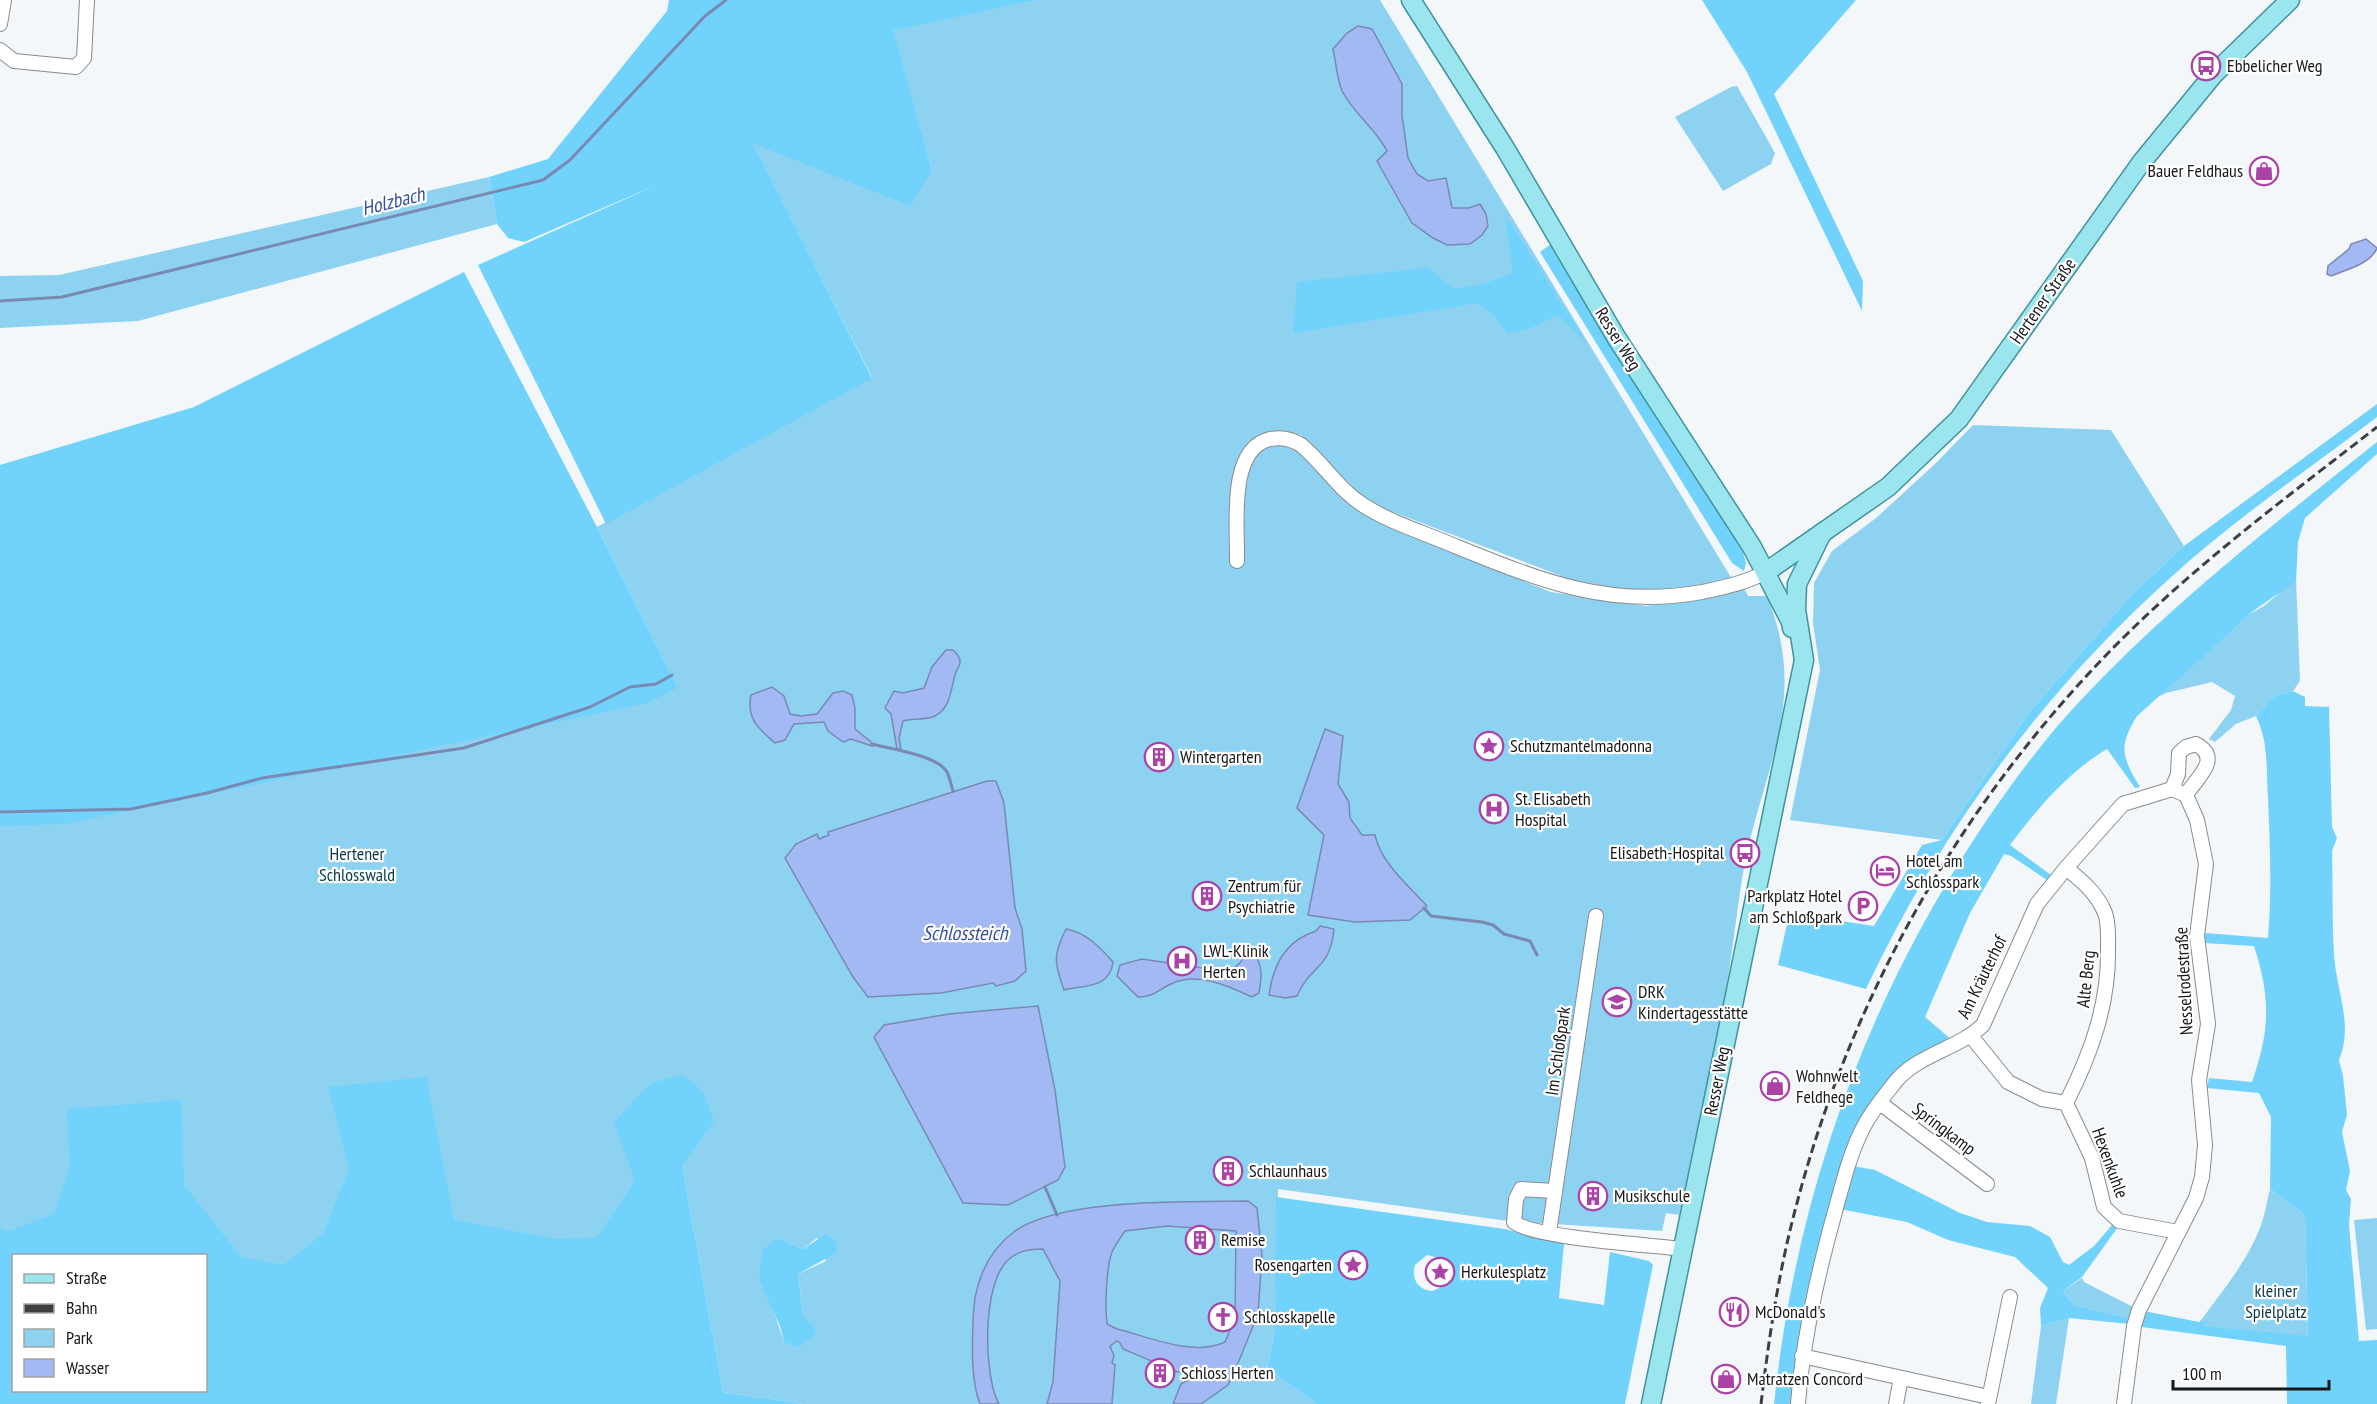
<svg xmlns="http://www.w3.org/2000/svg" width="2377" height="1404" font-family="'PT Sans Narrow',sans-serif">
<style>
.green{fill:#8ed2f1;fill-rule:evenodd}
.forest{fill:#71d3fc;fill-rule:evenodd}
.water{fill:#a3b9f3;stroke:#7989b2;stroke-width:1.5;fill-rule:evenodd}
.lines{fill:none;stroke-linecap:round;stroke-linejoin:round}
.stream{stroke:#7989b2;stroke-width:3}
.minor-casing{stroke:#888c8e;stroke-width:16}
.major-casing{stroke:#41929d;stroke-width:21}
.minor{stroke:#fff;stroke-width:14}
.major{stroke:#9be5ef;stroke-width:18}
.rail{stroke:#3e3f41;stroke-width:3;stroke-dasharray:9 4.5;stroke-linecap:butt}
.labels{text-anchor:middle;stroke-width:4.5;stroke-linejoin:round;paint-order:stroke}
.poi-label{font-size:18px;fill:#171819;stroke:#fff;text-anchor:start}
.street-label{font-size:18px;fill:#171819;stroke:#fff}
.park-label{font-size:18px;fill:#0c394a;stroke:#fff}
.water-label{font-size:20px;font-style:italic;fill:#374fa3;stroke:#fff}
</style>
<rect width="100%" height="100%" fill="#f3f7f9"/>
<!-- green -->
<g class="green">
<path d="M1037 0H1380L1732 579 1700 586 1637 592 1572 580 1369 503 1301 435 1288 432 1295 449 1362 511 1455 554 1551 592 1647 606 1743 586 1748 596H1767C1809 699 1765 764 1745 862 1737 904 1734 946 1726 988 1712 1064 1696 1140 1679 1215L1666 1213 1662 1231 1508 1221 1278 1189 1275 1332 1267 1368 1317 1404H803L723 1392 682 1165 676 1162 716 1397 0 1404V472L676 687 597 527 872 377 751 143 932 170 892 29ZM778 1238 803 1249 817 1238 826 1261 798 1274 803 1315 784 1342 773 1309ZM14 1256H206V1390H14Z"/>
<polygon points="1737,86 1775,153 1771,164 1723,191 1675,117 1731,87"/>
<polygon points="489,177 497,224 138,321 0,328 0,276 59,275"/>
<polygon points="1973,425 2111,430 2184,546 2133,593 2027,715 1942,840 1790,820 1820,670 1813,623 1814,583 1832,551 1876,518 1935,464"/>
<polygon points="2296,579 2300,681 2293,691 2275,695 2256,716 2236,724 2215,742 2209,739 2231,710 2235,696 2212,682 2166,693 2154,699 2234,629 2241,619 2264,606"/>
<path d="M2270 1189 2305 1215 2308 1337 2203 1326 2202 1319C2223 1290 2249 1259 2261 1225 2265 1214 2267 1201 2270 1189Z"/>
<polygon points="2377,1218 2377,1329 2366,1330 2354,1220"/>
<polygon points="2082,1278 2084,1282 2139,1310 2130,1319 2074,1305 2063,1291"/>
<polygon points="2069,1318 2056,1404 2031,1404 2041,1326"/>
</g>
<!-- forest -->
<g class="forest">
<polygon points="669,0 1037,0 893,30 932,170 910,206 752,143 872,378 606,524 478,265 659,184 524,242 508,238 497,224 489,177 548,159 667,11"/>
<polygon points="1702,0 1856,0 1774,94 1863,281 1862,311 1747,72"/>
<polygon points="1505,215 1587,343 1558,315 1531,328 1508,333 1492,313 1478,303 1293,333 1297,282 1427,268 1455,289 1483,284 1513,273"/>
<polygon points="1551,244 1743,552 1746,563 1744,571 1732,563 1540,252"/>
<polygon points="464,272 597,527 677,688 647,703 65,824 0,826 0,465 194,407"/>
<path d="M2377 404V417C2308 470 2233 520 2169 579 2041 694 1939 834 1866 989L1778 965 1787 924 1790 921 1805 924 1807 916 1874 926 1922 845 1942 840 2027 715 2133 593 2184 546Z"/>
<path d="M2377 442V454L2305 518 2298 542 2296 581C2280 594 2244 614 2234 629L2137 716C2118 747 2122 757 2140 787L2135 788 2107 749C2067 773 2038 808 2010 845L2051 875 2047 880 2011 856 2004 854 2000 861 1970 913 1925 1017 1952 1040 1887 1082 1873 1099 1861 1123 1793 1404H1774C1795 1204 1860 1017 1969 847 2002 796 2038 746 2079 702 2170 605 2274 524 2377 442Z"/>
<path d="M2293 691 2305 697V706L2329 707 2332 827 2337 838 2332 851C2333 886 2332 920 2334 954 2336 990 2354 1025 2339 1060L2343 1076 2347 1115 2342 1132 2350 1171 2346 1190 2351 1199 2349 1225 2359 1341 2377 1340V1404H2287L2286 1346 2134 1326 2139 1310 2199 1322 2202 1319 2204 1326 2308 1336 2305 1215 2270 1189 2271 1117 2259 1093 2207 1088 2209 1078 2252 1082C2270 1030 2271 999 2254 946L2204 943 2205 933 2268 938C2272 891 2270 845 2268 798 2266 769 2269 743 2256 716L2275 695Z"/>
<path d="M683 1075 703 1092 714 1122 682 1165 723 1392 803 1404H0V1228L8 1231 54 1214 70 1167 67 1109 181 1100 184 1185 241 1257 283 1265 323 1234 349 1169 328 1087 426 1077 454 1220 557 1239 597 1237 635 1181 614 1122 651 1083ZM14 1256H206V1390H14Z"/>
<polygon points="1853,1166 1875,1170 1960,1213 1987,1222 2030,1226 2050,1237 2063,1262 2069,1265 2094,1246 2112,1225 2118,1227 2082,1277 2063,1291 2074,1305 2131,1319 2129,1324 2069,1318 2041,1326 2040,1308 2048,1288 2015,1257 1948,1240 1907,1222 1840,1209"/>
<path d="M1276 1197 1505 1229 1564 1244 1559 1298 1604 1305 1610 1252 1649 1261 1653 1265 1625 1404H1317L1267 1368 1275 1332ZM1427 1255 1443 1259 1448 1269 1444 1286 1432 1291C1418 1290 1411 1279 1415 1265Z"/>
<polygon points="826,1234 836,1242 836,1253 798,1274 803,1315 816,1330 812,1338 798,1347 784,1342 780,1326 759,1279 763,1249 778,1238 803,1249"/>
</g>
<!-- water -->
<g class="water">
<path d="M1358 26 1372 29 1402 84V115L1408 158 1417 174 1428 181 1446 178 1452 208H1469L1480 204 1486 214 1488 226 1482 235 1470 244 1447 245 1433 238 1412 223 1377 161 1387 151C1376 129 1354 114 1342 91 1337 79 1336 62 1333 49L1347 33Z"/>
<path d="M2366 239 2377 248C2371 264 2345 270 2331 276L2327 274 2328 266 2349 249 2351 244Z"/>
<path d="M946 650H953C957 654 960 657 960 662 960 667 956 670 955 675 951 689 950 709 935 716 925 721 914 717 903 721L899 738 901 749H897L891 714 885 708 894 691 903 693 924 688 932 667Z"/>
<path d="M772 687 784 696 790 714 801 716 817 714 833 693 843 691 852 695 855 708V729L871 742 872 746 851 739 843 742 828 731 824 722 794 724 785 740 775 743C759 729 746 719 751 695Z"/>
<path d="M1325 729 1343 736 1338 784 1349 802 1350 818 1362 835H1375C1381 863 1408 885 1427 906L1410 920 1355 922 1308 915 1324 835 1297 808Z"/>
<polygon points="987,781 996,781 1004,803 1015,908 1022,929 1026,971 1015,981 996,986 993,983 941,993 868,997 853,977 785,858 796,844 817,834 819,839 829,835 828,832"/>
<path d="M1320 926 1334 929C1330 970 1311 964 1297 996L1285 998 1269 995C1273 965 1286 940 1316 931Z"/>
<path d="M1066 929C1085 932 1100 947 1113 962 1110 988 1086 985 1064 990 1054 962 1053 955 1066 929Z"/>
<path d="M1252 951C1263 964 1262 976 1259 993L1252 997C1228 986 1197 971 1171 984 1156 991 1156 996 1138 997L1117 976 1120 965 1142 959 1229 972 1241 962 1244 954Z"/>
<polygon points="1038,1006 1055,1090 1065,1167 1058,1180 1008,1205 963,1203 874,1037 884,1025 949,1014"/>
<path d="M1248 1201 1257 1208 1262 1255 1258 1314 1234 1373 1228 1385 1201 1404H1173L1181 1384 1188 1380 1187 1371 1177 1372 1123 1349 1120 1343 1117 1341 1110 1346 1114 1356 1112 1363 1115 1365 1112 1404H1047L1053 1382 1060 1281 1043 1249C1030 1249 1019 1250 1008 1260 982 1284 983 1375 999 1404H980C971 1381 972 1347 973 1323 973 1287 985 1253 1015 1231 1061 1198 1190 1202 1248 1201ZM1167 1226 1236 1231 1235 1318 1225 1342C1194 1357 1149 1337 1117 1329L1107 1324C1105 1307 1106 1268 1112 1252 1115 1245 1121 1237 1125 1231Z"/>
</g>
<g class="lines">
<!-- stream -->
<g class="stream">
<polyline points="0,301 62,297 543,180 570,160 705,16 726,0"/>
<path d="M872 744C890 749 937 755 947 772 950 778 951 785 953 791"/>
<polyline points="0,812 131,809 207,793 262,778 464,748 590,707 630,687 656,684 672,675"/>
<polyline points="1424,908 1431,916 1482,922 1493,925 1504,934 1530,941 1537,955"/>
<polyline points="1045,1187 1057,1215"/>
</g>
<!-- minor casing -->
<g class="minor-casing">
<g id="minor">
<polyline points="0,24 4,0"/>
<polyline points="0,50 14,61 76,67 84,58 87,0"/>
<path d="M1237 561C1238 528 1227 449 1270 439 1281 437 1292 439 1301 445 1324 464 1338 489 1363 505 1391 523 1425 533 1455 546 1539 580 1609 609 1702 592 1725 587 1745 583 1766 572"/>
<polyline points="1971,1036 2008,1082 2042,1099 2066,1103 2092,1158 2104,1207 2119,1221 2178,1232"/>
<polyline points="1880,1103 1987,1184"/>
<path d="M2066 1103C2091 1054 2109 1004 2108 949 2108 938 2109 923 2105 913 2097 893 2082 881 2066 868"/>
<path d="M1555 1191 1521 1189 1516 1199 1514 1222C1533 1238 1652 1245 1683 1249"/>
<polyline points="1549,1232 1596,916"/>
<polyline points="1802,1356 1989,1397"/>
<path d="M1798 1404C1803 1337 1818 1272 1836 1208 1843 1182 1850 1154 1862 1130 1870 1113 1884 1096 1896 1081 1919 1054 1958 1049 1983 1025L2037 904 2066 868 2123 804 2172 789"/>
<polyline points="1896,1404 1901,1378"/>
<polyline points="1988,1404 2010,1297"/>
<path d="M2124 1404 2134 1326 2139 1310 2196 1198 2202 1177 2205 1145 2199 1080 2208 1024 2197 936 2206 864 2197 820 2186 795C2196 778 2223 759 2196 744L2186 747 2179 753 2178 774 2172 789 2186 795"/>
</g>
</g>
<!-- major casing -->
<g class="major-casing">
<g id="major">
<polyline points="1411,0 1505,148 1616,337 1752,547 1791,622 1792,628"/>
<polyline points="1766,572 1888,487 1959,419 2141,163 2213,75 2290,0"/>
<polyline points="1651,1404 1804,660 1796,610 1797,584 1822,533"/>
</g>
</g>
<!-- minor -->
<use href="#minor" class="minor"/>
<!-- major -->
<use href="#major" class="major"/>
<!-- rail -->
<path class="rail" d="M1761 1404C1769 1337 1779 1269 1797 1203 1852 994 1963 800 2115 646 2195 565 2287 497 2377 427"/>
</g>
<!-- icons -->
<defs>
<g id="bus-ring" transform="scale(1.5)"><circle r="9.5" fill="#fff" stroke="#ab43a6" stroke-width="1.5"/><path d="M-5-6H5V4H4V6H2V4H-2V6H-4V4H-5ZM-3.5-4V0h7V-4ZM-3.5 1.2v1.5H-2V1.2ZM2 1.2v1.5H3.5V1.2Z" fill="#ab43a6"/></g>
<g id="shop-ring" transform="scale(1.5)"><circle r="9.5" fill="#fff" stroke="#ab43a6" stroke-width="1.5"/><path d="M-5-2.5h2.3a2.7 3.5 0 0 1 5.4 0H5L5.5 6h-11ZM-1.5-2.5h3a1.5 2.3 0 0 0-3 0Z" fill="#ab43a6"/></g>
<g id="sight-ring" transform="scale(1.5)"><circle r="9.5" fill="#fff" stroke="#ab43a6" stroke-width="1.5"/><path d="M0-6L1.8-2.2L6-1.7L2.9 1.2L3.7 5.4L0 3.3L-3.7 5.4L-2.9 1.2L-6-1.7L-1.8-2.2Z" fill="#ab43a6"/></g>
<g id="building-ring" transform="scale(1.5)"><circle r="9.5" fill="#fff" stroke="#ab43a6" stroke-width="1.5"/><path d="M-4-6H4V6H1V3H-1V6H-4ZM-2.5-4.3h1.7v1.8h-1.7ZM.8-4.3h1.7v1.8H.8ZM-2.5-1h1.7V.8h-1.7ZM.8-1h1.7V.8H.8Z" fill="#ab43a6"/></g>
<g id="hospital-ring" transform="scale(1.5)"><circle r="9.5" fill="#fff" stroke="#ab43a6" stroke-width="1.5"/><path d="M-5-5h3v3.5h4V-5h3V5h-3V1.5h-4V5h-3Z" fill="#ab43a6"/></g>
<g id="hotel-ring" transform="scale(1.5)"><circle r="9.5" fill="#fff" stroke="#ab43a6" stroke-width="1.5"/><path d="M-6-4.5h1.5V1H6V5H4.5V3h-9V5H-6ZM-4 0a1.8 1.8 0 1 1 3.6 0ZM.5 0V-2.5h3Q6-2.5 6 0Z" fill="#ab43a6"/></g>
<g id="parking-ring" transform="scale(1.5)"><circle r="9.5" fill="#fff" stroke="#ab43a6" stroke-width="1.5"/><path d="M-3.5-5.5H1a3.5 3.5 0 0 1 0 7H-1V5.5H-3.5ZM-1-3.4V-.6H.8a1.4 1.4 0 0 0 0-2.8Z" fill="#ab43a6"/></g>
<g id="school-ring" transform="scale(1.5)"><circle r="9.5" fill="#fff" stroke="#ab43a6" stroke-width="1.5"/><path d="M0-5L7-2L0 1L-7-2ZM-4 1L0 2.5L4 1V4Q0 6-4 4Z" fill="#ab43a6"/></g>
<g id="restaurant-ring" transform="scale(1.5)"><circle r="9.5" fill="#fff" stroke="#ab43a6" stroke-width="1.5"/><path d="M-5-6h1v4h1v-4h1v4h1v-4h1v5L-1.5 .5V6h-2V.5L-5-1ZM5-6V6H3V1.5H1.5Q1.5-4 5-6Z" fill="#ab43a6"/></g>
<g id="church-ring" transform="scale(1.5)"><circle r="9.5" fill="#fff" stroke="#ab43a6" stroke-width="1.5"/><path d="M-1.2-6h2.4v3.5h3.3v2.4h-3.3V6h-2.4V-.1h-3.3v-2.4h3.3Z" fill="#ab43a6"/></g>
</defs>
<g fill-rule="evenodd">
<use href="#bus-ring" x="2206" y="66"/>
<use href="#shop-ring" x="2264" y="171"/>
<use href="#sight-ring" x="1489" y="746"/>
<use href="#building-ring" x="1159" y="757"/>
<use href="#hospital-ring" x="1494" y="809"/>
<use href="#bus-ring" x="1745" y="853"/>
<use href="#hotel-ring" x="1885" y="871"/>
<use href="#building-ring" x="1207" y="896"/>
<use href="#parking-ring" x="1863" y="906"/>
<use href="#hospital-ring" x="1182" y="961"/>
<use href="#school-ring" x="1617" y="1002"/>
<use href="#shop-ring" x="1775" y="1086"/>
<use href="#building-ring" x="1228" y="1171"/>
<use href="#building-ring" x="1593" y="1196"/>
<use href="#building-ring" x="1200" y="1240"/>
<use href="#sight-ring" x="1353" y="1265"/>
<use href="#sight-ring" x="1440" y="1272"/>
<use href="#restaurant-ring" x="1734" y="1312"/>
<use href="#church-ring" x="1223" y="1317"/>
<use href="#building-ring" x="1160" y="1373"/>
<use href="#shop-ring" x="1726" y="1379"/>
</g>
<g class="labels">
<!-- poi labels -->
<g class="poi-label">
<text x="2227" y="72">Ebbelicher Weg</text>
<text x="2243" y="177" text-anchor="end">Bauer Feldhaus</text>
<text x="1510" y="752">Schutzmantelmadonna</text>
<text x="1180" y="763">Wintergarten</text>
<text x="1515" y="805">St. Elisabeth<tspan x="1515" dy="21">Hospital</tspan></text>
<text x="1724" y="859" text-anchor="end">Elisabeth-Hospital</text>
<text x="1906" y="867">Hotel am<tspan x="1906" dy="21">Schlosspark</tspan></text>
<text x="1228" y="892">Zentrum für<tspan x="1228" dy="21">Psychiatrie</tspan></text>
<text x="1842" y="902" text-anchor="end">Parkplatz Hotel<tspan x="1842" dy="21">am Schloßpark</tspan></text>
<text x="1203" y="957">LWL-Klinik<tspan x="1203" dy="21">Herten</tspan></text>
<text x="1638" y="998">DRK<tspan x="1638" dy="21">Kindertagesstätte</tspan></text>
<text x="1796" y="1082">Wohnwelt<tspan x="1796" dy="21">Feldhege</tspan></text>
<text x="1249" y="1177">Schlaunhaus</text>
<text x="1614" y="1202">Musikschule</text>
<text x="1221" y="1246">Remise</text>
<text x="1332" y="1271" text-anchor="end">Rosengarten</text>
<text x="1461" y="1278">Herkulesplatz</text>
<text x="1755" y="1318">McDonald's</text>
<text x="1244" y="1323">Schlosskapelle</text>
<text x="1181" y="1379">Schloss Herten</text>
<text x="1747" y="1385">Matratzen Concord</text>
</g>
<!-- street labels -->
<g class="street-label">
<text transform="translate(2043 301) rotate(-55)" y="6">Hertener Straße</text>
<text transform="translate(1618 339) rotate(58)" y="6">Resser Weg</text>
<text transform="translate(1982 977) rotate(-64)" y="6">Am Kräuterhof</text>
<text transform="translate(2086 979) rotate(-84)" y="6">Alte Berg</text>
<text transform="translate(2184 981) rotate(-93)" y="6">Nesselrodestraße</text>
<text transform="translate(1558 1051) rotate(-82)" y="6">Im Schloßpark</text>
<text transform="translate(1717 1081) rotate(-79)" y="6">Resser Weg</text>
<text transform="translate(1944 1129) rotate(37)" y="6">Springkamp</text>
<text transform="translate(2110 1163) rotate(70)" y="6">Hexenkuhle</text>
</g>
<!-- park labels -->
<g class="park-label">
<text x="357" y="860">Hertener<tspan x="357" dy="21">Schlosswald</tspan></text>
<text x="2276" y="1297">kleiner<tspan x="2276" dy="21">Spielplatz</tspan></text>
</g>
<!-- water labels -->
<g class="water-label">
<text transform="translate(393 201) rotate(-14)" y="7">Holzbach</text>
<text x="965" y="940">Schlossteich</text>
</g>
</g>
<!-- legend -->
<rect x="12" y="1254" width="195" height="138" fill="#ffffff" stroke="#a2a3a3" stroke-width="1.5"/>
<rect x="24" y="1274" width="30" height="9" fill="#9be5ef" stroke="#a2a3a3" stroke-width="1.5"/>
<text x="66" y="1284" font-size="18" fill="#171819">Straße</text>
<rect x="24" y="1304" width="30" height="9" fill="#3e3f41" stroke="#a2a3a3" stroke-width="1.5"/>
<text x="66" y="1314" font-size="18" fill="#171819">Bahn</text>
<rect x="24" y="1329" width="30" height="18" fill="#8ed2f1" stroke="#a2a3a3" stroke-width="1.5"/>
<text x="66" y="1344" font-size="18" fill="#171819">Park</text>
<rect x="24" y="1359" width="30" height="18" fill="#a3b9f3" stroke="#a2a3a3" stroke-width="1.5"/>
<text x="66" y="1374" font-size="18" fill="#171819">Wasser</text>
<!-- scale -->
<path d="M2173 1380v9h156v-9" fill="none" stroke="#171819" stroke-width="3"/>
<text x="2182" y="1380" font-size="18" fill="#171819" stroke="#ffffff" stroke-width="4.5" paint-order="stroke">100 m</text>
</svg>
